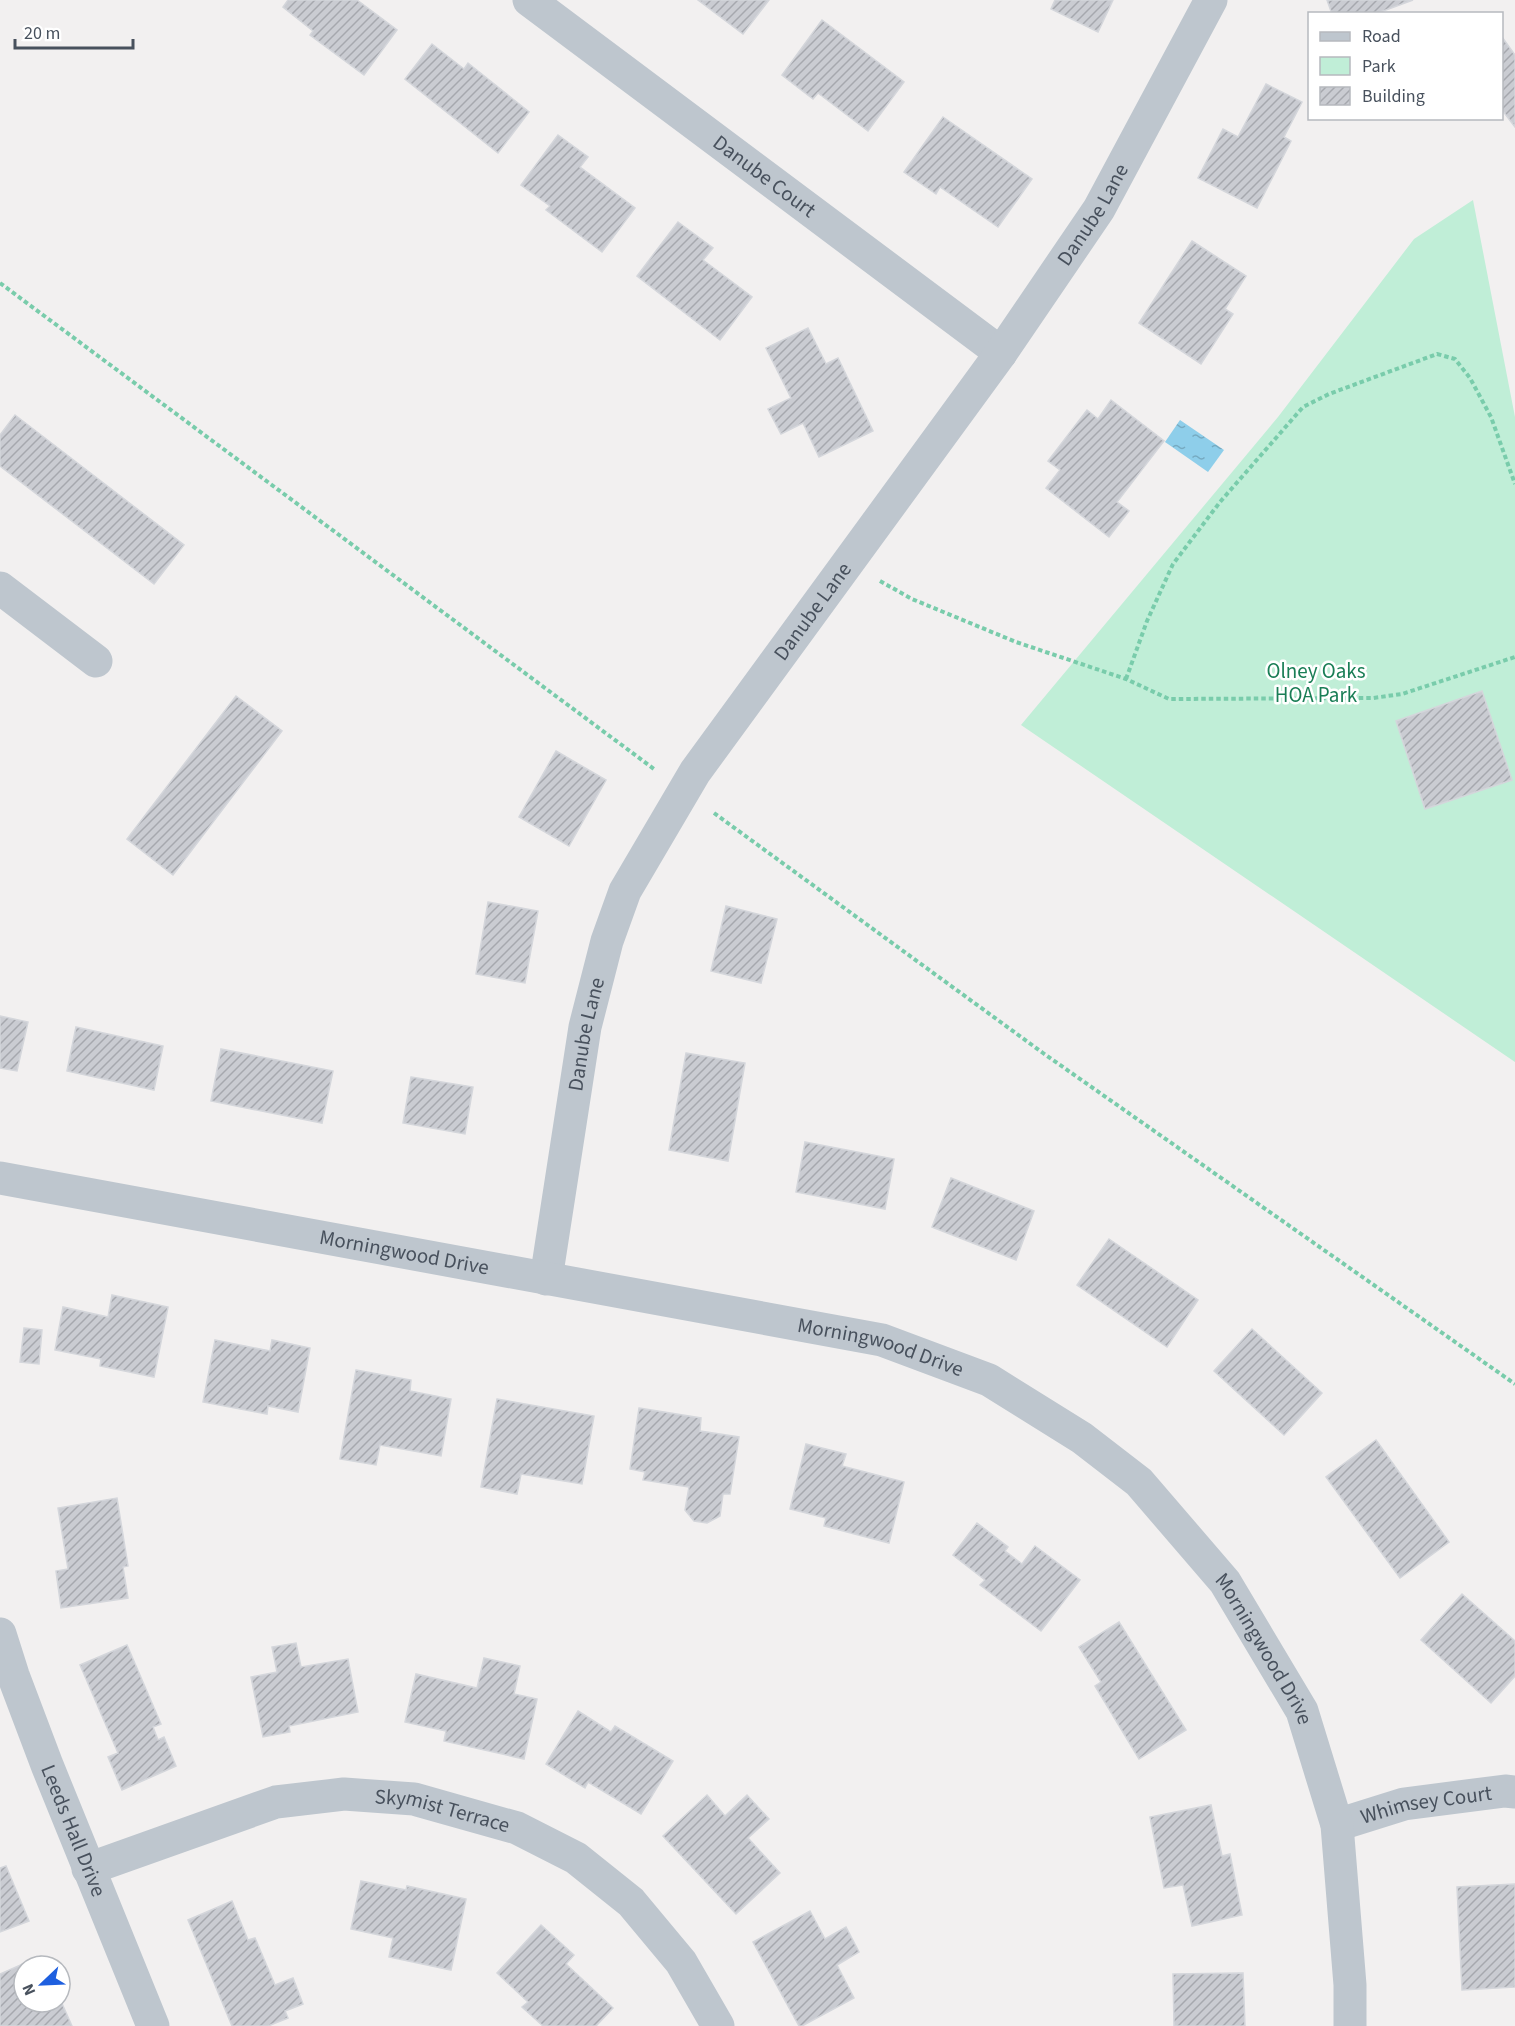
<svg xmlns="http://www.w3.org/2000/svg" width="1515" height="2026" font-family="'Source Sans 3',sans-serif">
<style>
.park{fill:#c0eed7}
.water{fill:url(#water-ripples)}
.building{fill:url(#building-hatch);stroke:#d4d6db;stroke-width:1.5}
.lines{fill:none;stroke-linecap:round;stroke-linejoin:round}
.path{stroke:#79ccab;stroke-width:4;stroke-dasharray:4.5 3;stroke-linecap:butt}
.minor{stroke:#bec6ce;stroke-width:33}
.tertiary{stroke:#bec6ce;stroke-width:33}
.labels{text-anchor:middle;stroke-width:5;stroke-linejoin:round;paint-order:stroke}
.street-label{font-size:21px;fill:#48515d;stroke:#fff}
.park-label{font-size:21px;fill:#1a7e56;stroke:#fff}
</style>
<defs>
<pattern id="water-ripples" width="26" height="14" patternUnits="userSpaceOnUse" patternTransform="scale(1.5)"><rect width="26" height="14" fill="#8eceea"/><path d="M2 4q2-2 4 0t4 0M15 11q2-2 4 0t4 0" fill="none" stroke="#76aac1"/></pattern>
<pattern id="building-hatch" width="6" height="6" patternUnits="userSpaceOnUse" patternTransform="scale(1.5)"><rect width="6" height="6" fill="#caccd2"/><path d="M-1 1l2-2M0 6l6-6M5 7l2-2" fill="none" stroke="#a6a8ae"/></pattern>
</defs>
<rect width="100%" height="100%" fill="#f2f0f0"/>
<!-- park -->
<polygon class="park" points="1473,200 1515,417 1515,1062 1021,725 1278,417 1414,239"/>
<!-- water -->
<polygon class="water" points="1180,420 1224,450 1208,472 1165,442"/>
<!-- building -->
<g class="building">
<polygon points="288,0 357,0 397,30 364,75 310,35 313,31 283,7"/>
<polygon points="698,0 769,0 743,34"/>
<polygon points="1055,0 1113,0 1098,32 1051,9"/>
<polygon points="1327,0 1413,0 1375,14 1332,14"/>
<polygon points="822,20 904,82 868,131 818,93 813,99 782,75"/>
<polygon points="1502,37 1515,55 1515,127 1502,110"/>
<polygon points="432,44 464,69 468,63 529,112 498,153 405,79"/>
<polygon points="1266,84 1302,102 1284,137 1291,141 1257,208 1198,178 1223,129 1238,137"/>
<polygon points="943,117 1032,179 998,227 940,187 936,194 904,172"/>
<polygon points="558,135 588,157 580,167 635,208 602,252 546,210 550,206 521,185"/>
<polygon points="678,222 713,248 703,260 752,297 720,340 637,276"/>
<polygon points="1192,241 1246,276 1225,309 1233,314 1201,364 1139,323"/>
<polygon points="808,328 826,364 838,358 873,431 819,457 803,423 781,434 768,409 791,398 766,348"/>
<polygon points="1111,400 1164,441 1117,502 1129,511 1109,537 1046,488 1060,470 1048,461 1087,410 1098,419"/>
<polygon points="15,415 184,545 154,584 0,466 0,435"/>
<polygon points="1482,691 1512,780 1425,809 1396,721"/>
<polygon points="236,696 282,731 173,875 127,839"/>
<polygon points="556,751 606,780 569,846 519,817"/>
<polygon points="488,902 538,911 525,983 476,974"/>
<polygon points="726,906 777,919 761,983 711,971"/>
<polygon points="0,1016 28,1022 17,1071 0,1068"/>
<polygon points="76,1027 163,1046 154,1090 67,1071"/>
<polygon points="221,1049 333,1071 322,1123 211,1101"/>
<polygon points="686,1053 745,1063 728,1161 669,1150"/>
<polygon points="411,1077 473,1087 465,1134 403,1123"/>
<polygon points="805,1142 894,1159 885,1209 796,1192"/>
<polygon points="951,1178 1034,1211 1016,1260 932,1227"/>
<polygon points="1109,1239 1198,1300 1167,1347 1077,1285"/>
<polygon points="112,1295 168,1307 154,1377 100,1366 101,1359 55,1350 63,1307 108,1317"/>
<polygon points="24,1328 42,1330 39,1364 20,1362"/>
<polygon points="1252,1329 1322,1393 1284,1435 1214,1371"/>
<polygon points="215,1340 270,1351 272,1340 310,1348 298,1412 268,1406 267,1414 203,1402"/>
<polygon points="356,1370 411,1380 410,1391 451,1399 441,1456 380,1445 376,1465 340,1459"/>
<polygon points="497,1399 594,1416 582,1484 521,1474 517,1494 481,1487"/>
<polygon points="639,1408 701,1418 700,1431 739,1437 730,1494 723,1494 720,1516 707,1523 694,1521 685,1510 689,1487 643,1480 645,1472 630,1469"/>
<polygon points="1376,1440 1449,1542 1400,1578 1326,1477"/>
<polygon points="806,1444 846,1454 842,1466 904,1482 889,1543 824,1526 826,1518 790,1509"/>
<polygon points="117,1498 128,1566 123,1567 128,1598 61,1608 56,1571 68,1569 58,1508"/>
<polygon points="977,1523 1008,1547 1005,1551 1022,1564 1035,1546 1080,1580 1041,1631 980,1585 985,1580 953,1555"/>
<polygon points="1462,1594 1515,1641 1515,1676 1491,1703 1421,1640"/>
<polygon points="1119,1622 1186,1730 1139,1759 1095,1686 1101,1682 1079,1647"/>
<polygon points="296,1643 301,1667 348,1659 358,1712 289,1726 290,1732 263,1737 251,1677 277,1672 272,1647"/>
<polygon points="127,1645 161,1724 153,1727 158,1740 164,1737 176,1766 122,1790 108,1757 118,1753 80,1665"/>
<polygon points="484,1658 520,1666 514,1694 537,1699 524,1759 444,1741 446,1731 405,1722 416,1674 477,1688"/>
<polygon points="578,1711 611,1732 615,1726 673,1761 641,1814 588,1782 585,1788 546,1764"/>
<polygon points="707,1795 725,1816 747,1795 769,1819 748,1838 780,1873 736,1914 663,1836"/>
<polygon points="1211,1805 1222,1856 1230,1854 1242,1915 1192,1926 1183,1885 1164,1888 1150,1817"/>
<polygon points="6,1866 29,1921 0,1932 0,1868"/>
<polygon points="361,1881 406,1890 407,1886 466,1899 451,1970 389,1957 393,1938 351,1929"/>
<polygon points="1515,1884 1515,1987 1462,1990 1457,1887"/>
<polygon points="232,1901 248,1940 255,1938 275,1985 293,1978 303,2004 285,2011 288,2018 268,2026 232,2026 188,1920"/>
<polygon points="810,1911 825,1939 846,1927 859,1952 837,1965 854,1998 802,2026 799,2026 753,1942"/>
<polygon points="541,1925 574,1955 566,1964 613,2008 596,2026 543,2026 522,2007 528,2002 497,1973"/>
<polygon points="41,1956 46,1966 24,1966 24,2002 60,2002 60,1999 72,2026 0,2026 0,1974"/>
<polygon points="1243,1973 1245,2026 1174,2026 1173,1974"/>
</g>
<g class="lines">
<!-- path -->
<g class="path">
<polyline points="0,283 654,769"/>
<polyline points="880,581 912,599 1016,642 1126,679 1169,699 1373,698 1402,694 1515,657"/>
<polyline points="1126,679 1147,621 1173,564 1220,502 1303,407 1329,394 1437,354 1455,359 1470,378 1491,417 1515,484"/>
<polyline points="714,813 1043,1053 1515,1384"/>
</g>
<!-- minor -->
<g class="minor">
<path id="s1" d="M529 0 1001 353"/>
<polyline points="0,588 96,661"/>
<path id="s2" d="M546 1279 585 1027 607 941 625 891 695 772 1001 353 1099 209 1211 0"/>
<path id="s3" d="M0 1634 13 1675 47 1765 153 2026"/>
<path id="s4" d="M1337 1825 1404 1804 1505 1791 1515 1792"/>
<path id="s5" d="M88 1869 276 1802 344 1794 414 1799 517 1828 576 1858 631 1902 681 1962 718 2026"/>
</g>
<!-- tertiary -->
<path class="tertiary" id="s6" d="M0 1178 882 1340 989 1380 1082 1438 1139 1482 1225 1582 1302 1711 1337 1825 1350 1985V2026"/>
</g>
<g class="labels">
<!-- street labels -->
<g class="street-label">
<text dy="7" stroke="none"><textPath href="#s1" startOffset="294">Danube Court</textPath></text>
<text dy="7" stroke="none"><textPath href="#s2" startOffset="1220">Danube Lane</textPath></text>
<text dy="7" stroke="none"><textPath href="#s2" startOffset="734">Danube Lane</textPath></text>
<text dy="7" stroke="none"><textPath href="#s2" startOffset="248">Danube Lane</textPath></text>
<text dy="7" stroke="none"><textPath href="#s6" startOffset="411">Morningwood Drive</textPath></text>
<text dy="7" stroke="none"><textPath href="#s6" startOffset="897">Morningwood Drive</textPath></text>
<text dy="7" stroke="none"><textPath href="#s6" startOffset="1402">Morningwood Drive</textPath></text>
<text dy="7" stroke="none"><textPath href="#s4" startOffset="92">Whimsey Court</textPath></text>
<text dy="7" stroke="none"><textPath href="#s5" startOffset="368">Skymist Terrace</textPath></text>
<text dy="7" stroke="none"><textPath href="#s3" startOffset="210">Leeds Hall Drive</textPath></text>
</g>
<!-- park labels -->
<g class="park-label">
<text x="1316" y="678">Olney Oaks<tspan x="1316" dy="24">HOA Park</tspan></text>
</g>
</g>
<!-- legend -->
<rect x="1308" y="12" width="195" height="108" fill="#ffffff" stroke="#b6b9be" stroke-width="1.5"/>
<rect x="1320" y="32" width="30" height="9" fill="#bec6ce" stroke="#b6b9be" stroke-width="1.5"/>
<text x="1362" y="42" font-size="18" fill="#48515d">Road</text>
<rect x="1320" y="57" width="30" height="18" fill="#c0eed7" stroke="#b6b9be" stroke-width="1.5"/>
<text x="1362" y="72" font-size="18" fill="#48515d">Park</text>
<rect x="1320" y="87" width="30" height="18" fill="url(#building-hatch)" stroke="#b6b9be" stroke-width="1.5"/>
<text x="1362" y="102" font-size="18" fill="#48515d">Building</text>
<!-- north arrow -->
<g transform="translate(42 1984) rotate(247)"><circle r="28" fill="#ffffff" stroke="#b6b9be" stroke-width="1.5"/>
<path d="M0-4.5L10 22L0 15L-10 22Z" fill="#1e5fdf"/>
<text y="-9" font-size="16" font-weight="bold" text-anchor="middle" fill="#48515d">N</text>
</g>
<!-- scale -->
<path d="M15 39v9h118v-9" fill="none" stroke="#48515d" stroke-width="3"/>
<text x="24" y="39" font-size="18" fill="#48515d" stroke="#ffffff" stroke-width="4.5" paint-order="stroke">20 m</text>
</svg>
